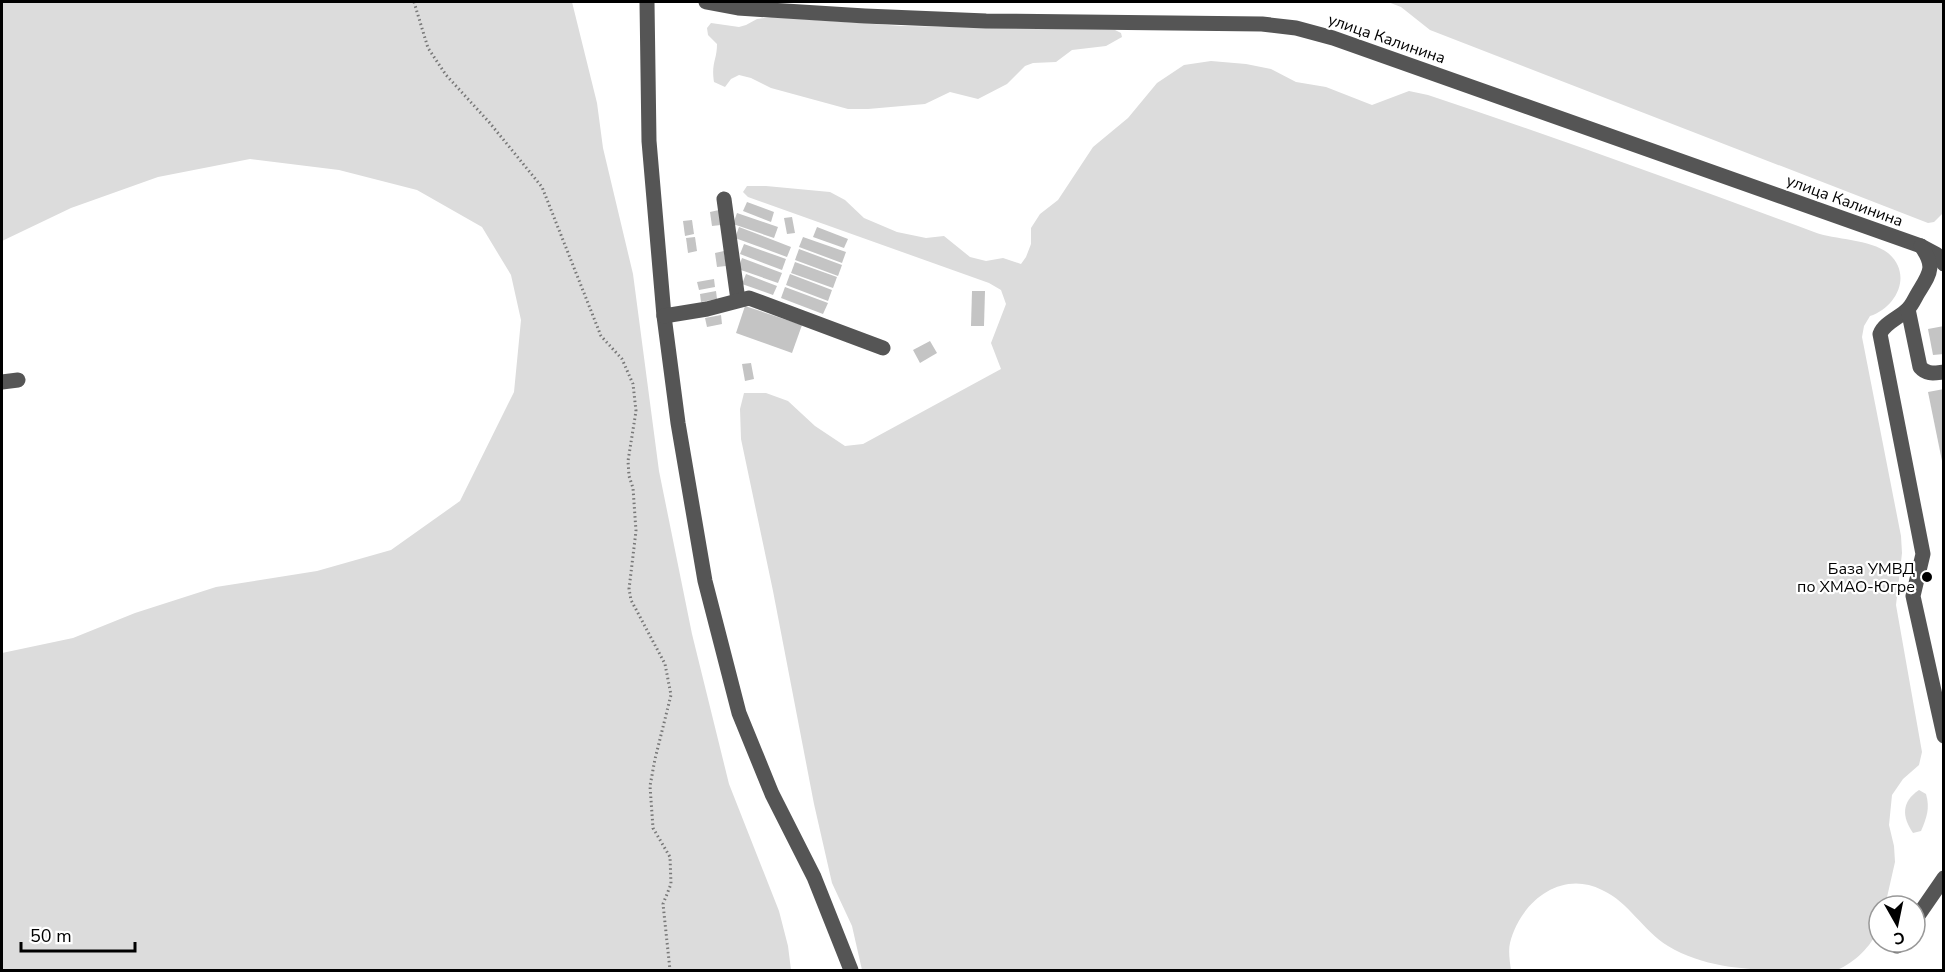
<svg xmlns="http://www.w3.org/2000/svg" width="1945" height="972" font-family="'Nunito Sans',sans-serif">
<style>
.green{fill:#dcdcdc}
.building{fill:#c4c4c4}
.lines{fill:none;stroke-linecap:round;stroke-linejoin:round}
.path{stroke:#777;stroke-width:3;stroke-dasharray:1.5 3;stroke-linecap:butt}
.minor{stroke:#555;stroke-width:15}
.poi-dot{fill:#000;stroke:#fff;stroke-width:2}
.labels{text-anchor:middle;stroke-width:4.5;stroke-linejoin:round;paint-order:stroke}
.street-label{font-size:16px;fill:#000;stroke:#fff}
.poi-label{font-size:16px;fill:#000;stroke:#fff;text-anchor:end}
</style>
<rect width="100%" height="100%" fill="#fff"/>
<!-- green -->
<g class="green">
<polygon points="2,2 572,2 597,103 603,148 633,274 659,471 692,634 729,784 779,911 788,946 791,970 2,970 2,653 73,638 135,613 216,587 317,571 391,550 460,501 514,392 521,320 511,275 482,227 417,190 339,170 250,159 158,177 71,208 2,241"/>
<polygon points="1388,2 1943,2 1943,213 1934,222 1928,223 1430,30 1401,7"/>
<path d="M772 17 902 26 1115 30 1121 33 1122 37 1106 46 1072 50 1056 62 1033 63 1025 66 1007 84 978 99 950 92 925 104 868 109H848L771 88 751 78 739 75 731 79 725 87 714 82C711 63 717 60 717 44L708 35 707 28 711 23 739 27 746 25 757 19Z"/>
<path d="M1211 61 1246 64 1271 69 1296 82 1326 87 1372 105 1409 91 1428 95C1558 138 1686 185 1814 232 1835 240 1870 239 1888 253 1913 274 1897 307 1870 316L1864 326 1862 337 1901 536 1902 553 1896 605 1922 752 1919 765 1903 779 1892 795 1889 825 1894 846 1895 862 1885 906H1879C1879 913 1881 922 1878 929 1872 946 1854 963 1837 970 1829 972 1815 970 1806 970 1758 970 1710 971 1668 946 1643 931 1629 902 1602 890 1561 869 1520 902 1510 943 1508 951 1510 963 1511 970H862L852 926 832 883 814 804 773 591 741 439 740 409 744 393H766L788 401 815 426 845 446 863 444 1001 369 991 343 1006 304 1001 290 989 283 748 197 743 192 747 186H766L830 192 845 200 864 218 897 232 926 238 944 236 970 257 986 261 1003 258 1021 264 1026 257 1031 244V228L1040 214 1058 200 1093 147 1128 118 1157 83 1184 65Z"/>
<path d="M1919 790 1926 794C1930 808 1927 817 1921 831L1913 833C1902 817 1901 802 1919 790Z"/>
</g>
<!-- building -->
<g class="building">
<polygon points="747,202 774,212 771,222 743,211"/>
<polygon points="719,210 721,225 712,226 710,212"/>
<polygon points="737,213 778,227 774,238 733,224"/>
<polygon points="792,217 795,233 787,234 784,218"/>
<polygon points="692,220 694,234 685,236 683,221"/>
<polygon points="739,227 791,247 787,257 735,238"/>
<polygon points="817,227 848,239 844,248 813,237"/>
<polygon points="695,237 697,251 688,253 686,238"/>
<polygon points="803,237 846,252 842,263 799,247"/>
<polygon points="744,244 786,259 782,270 740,254"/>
<polygon points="799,249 842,265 838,276 795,260"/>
<polygon points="724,251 726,266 717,267 715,253"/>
<polygon points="742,258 782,273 778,283 738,269"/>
<polygon points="795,262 837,277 833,288 791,273"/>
<polygon points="746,274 777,286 773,295 742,284"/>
<polygon points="790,274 832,290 828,301 786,285"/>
<polygon points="714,279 715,287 699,290 697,282"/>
<polygon points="785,287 828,303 823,314 781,298"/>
<polygon points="716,291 717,299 701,302 700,294"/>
<polygon points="972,291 985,291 984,326 971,326"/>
<polygon points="745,306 802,325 792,353 736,333"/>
<polygon points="721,315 722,324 707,327 705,318"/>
<polygon points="1944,326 1944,354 1933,355 1928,329"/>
<polygon points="930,341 937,353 920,363 913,350"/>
<polygon points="751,363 754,379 745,381 742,364"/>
<polygon points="1944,389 1944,461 1942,461 1928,392"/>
</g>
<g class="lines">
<!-- path -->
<polyline class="path" points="414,2 428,48 446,75 489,122 542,187 601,336 622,359 633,384 636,411 628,461 629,476 633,488 636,531 629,589 631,600 665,664 671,695 655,759 650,786 653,828 670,857 671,884 663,904 670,970"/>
<!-- minor -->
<g class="minor">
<polyline points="647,2 649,141 664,316 678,423 705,581 739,713 772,794 814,877 851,970"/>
<polyline points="706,2 738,8 865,16 986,21 1262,24 1296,28 1333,38 1921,246 1936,254 1944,264"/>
<polyline points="724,199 738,300"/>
<path d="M1921 246C1936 267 1930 273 1918 293 1915 298 1912 305 1908 309 1899 318 1884 323 1880 334L1923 554 1913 596 1944 736"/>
<path d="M1908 309 1920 367C1927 375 1934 373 1944 372"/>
<polyline points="664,316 707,309 749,298 883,348"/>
<polyline points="2,382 18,380"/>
<polyline points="1915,920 1944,878"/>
<polyline points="1897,946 1900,942"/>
</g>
</g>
<!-- markers -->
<circle class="poi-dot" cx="1927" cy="577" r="6"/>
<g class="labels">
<!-- street labels -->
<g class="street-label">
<text transform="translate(1387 38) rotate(19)" y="6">улица Калинина</text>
<text transform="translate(1845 200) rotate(20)" y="6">улица Калинина</text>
</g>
<!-- poi labels -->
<g class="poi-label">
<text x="1915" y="574">База УМВД<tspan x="1915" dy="18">по ХМАО-Югре</tspan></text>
</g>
</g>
<!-- border -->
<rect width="1945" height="972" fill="none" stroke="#000000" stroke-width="6"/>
<!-- north arrow -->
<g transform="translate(1897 924) rotate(171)"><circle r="28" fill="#ffffff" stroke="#999999" stroke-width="1.5"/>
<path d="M0-4.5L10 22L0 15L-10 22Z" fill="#000000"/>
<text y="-9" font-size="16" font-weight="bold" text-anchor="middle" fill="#000000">С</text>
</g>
<!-- scale -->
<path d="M21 942v9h114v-9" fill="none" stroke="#000000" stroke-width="3"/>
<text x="30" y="942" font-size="18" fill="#000000" stroke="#ffffff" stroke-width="4.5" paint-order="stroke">50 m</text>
</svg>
